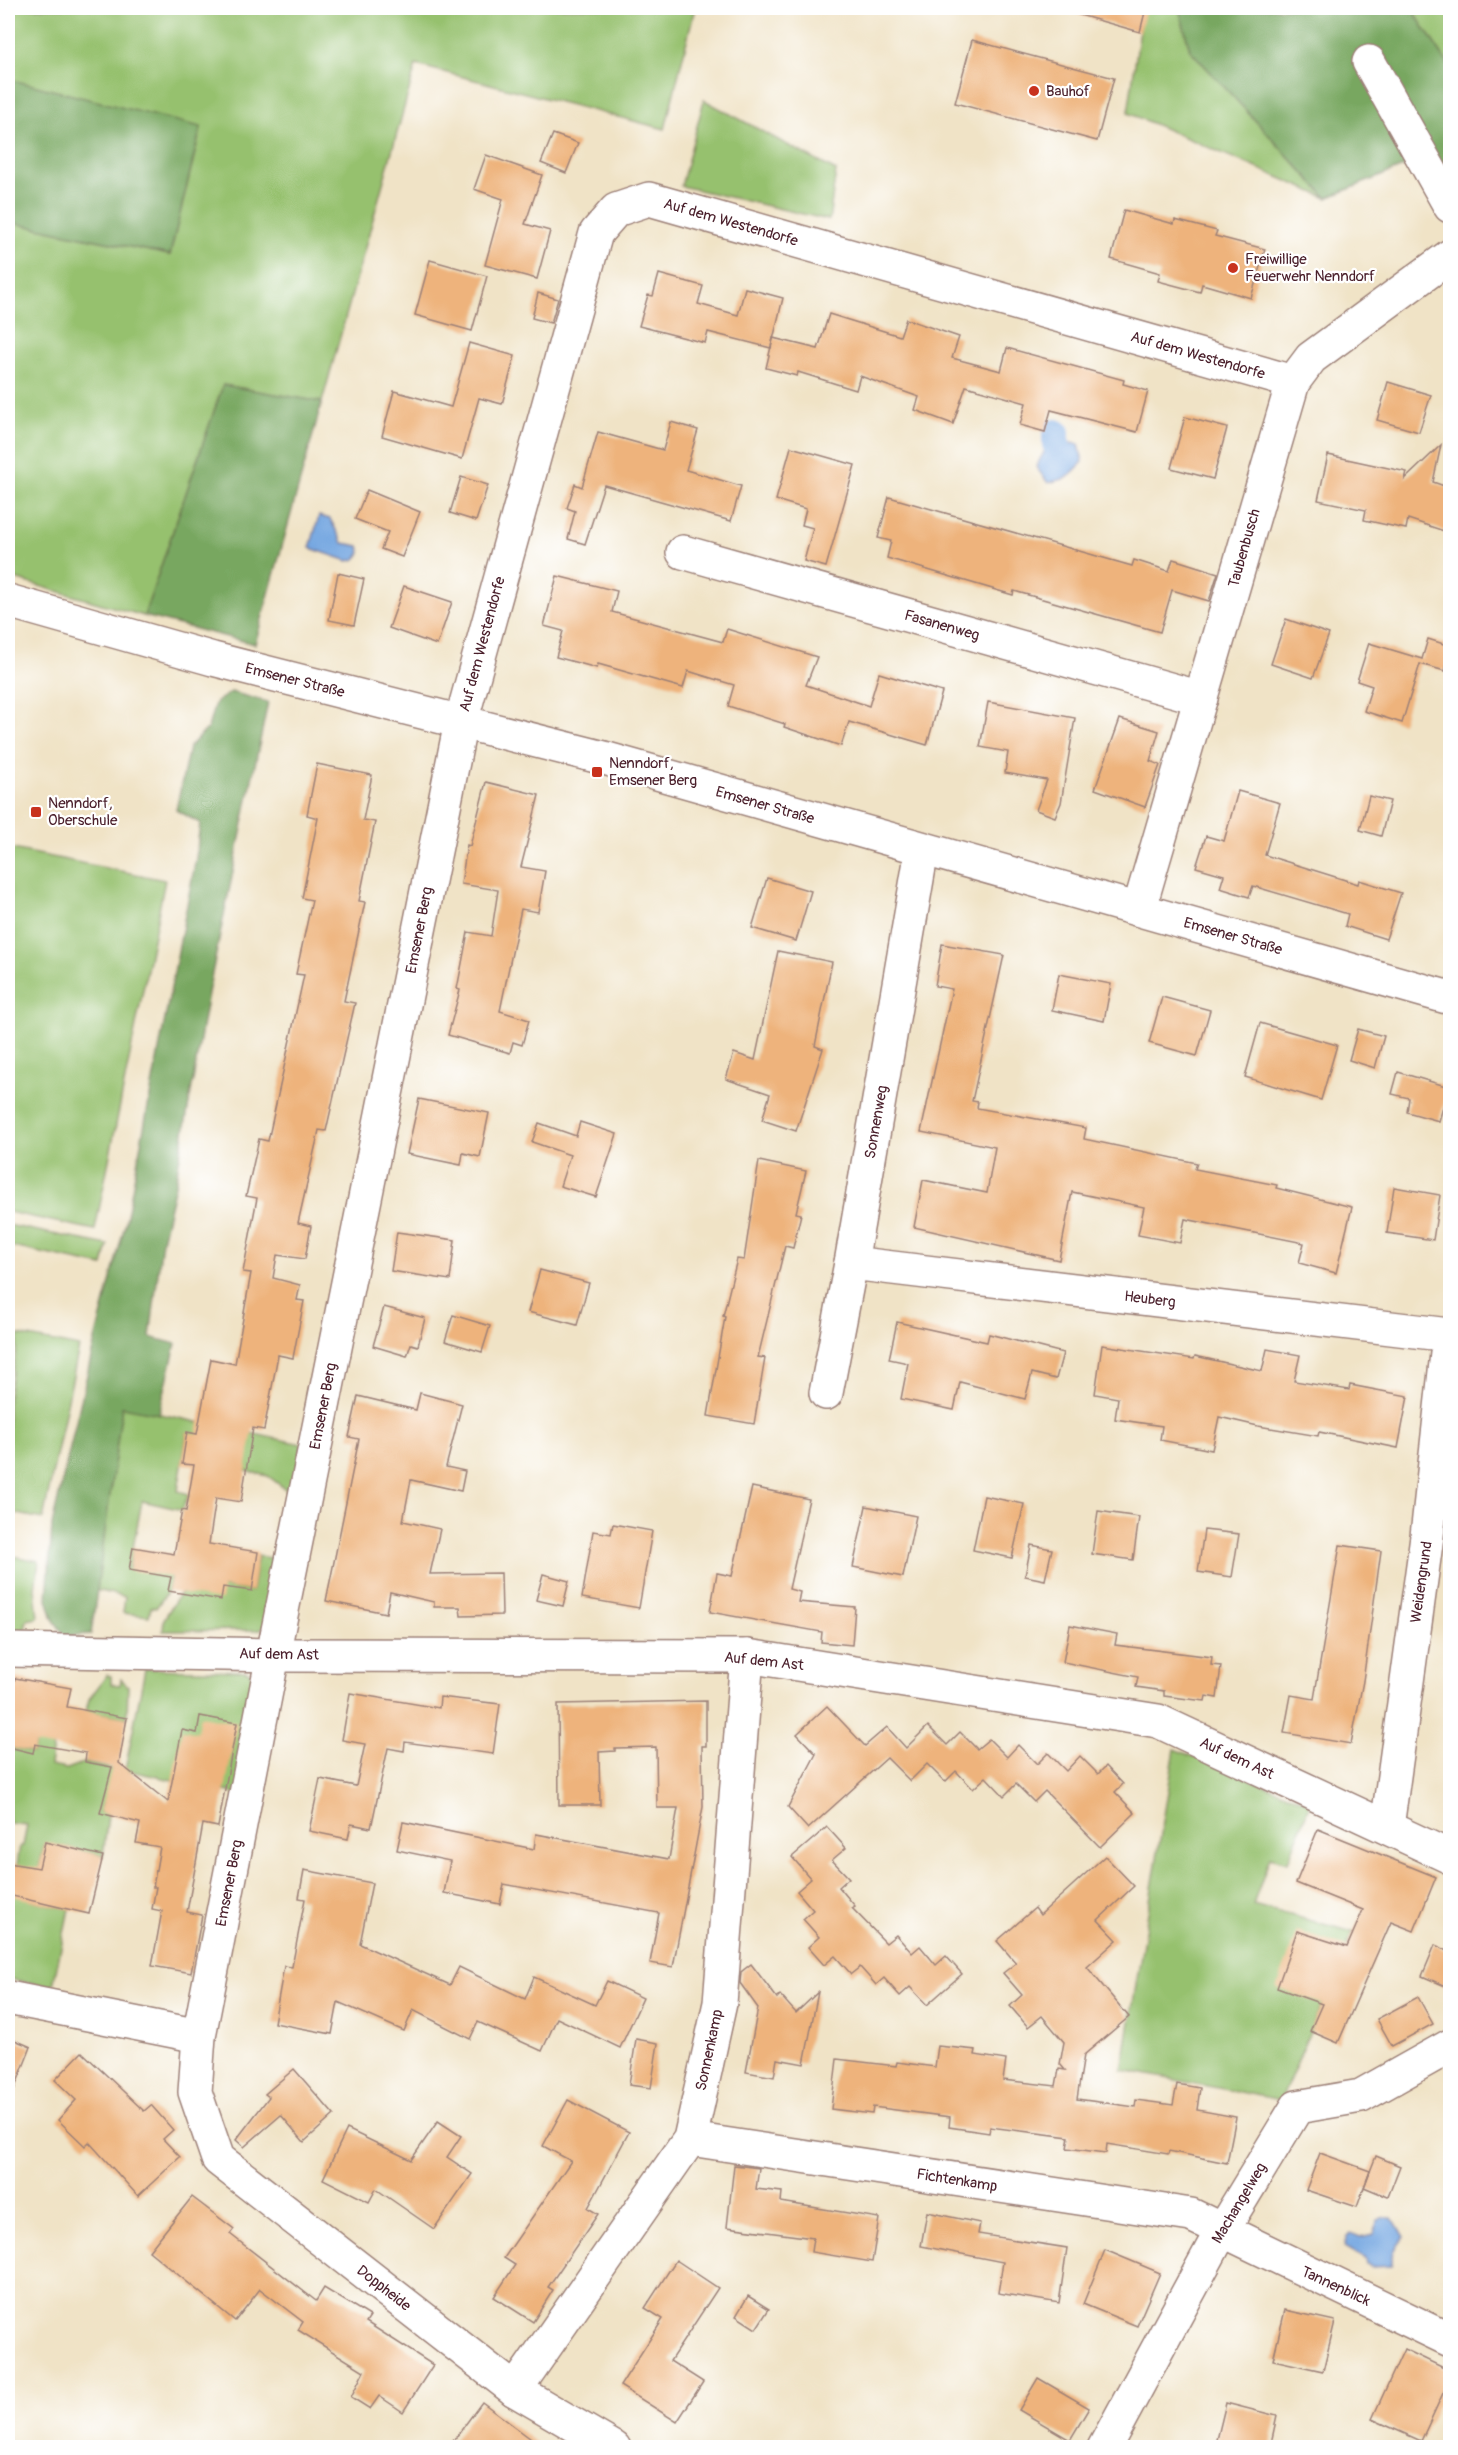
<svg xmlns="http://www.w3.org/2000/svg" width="1458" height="2455" font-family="Pangolin,sans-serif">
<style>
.green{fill:#96c16e;stroke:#70704c;stroke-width:1.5}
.forest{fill:#78a761;stroke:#616346;stroke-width:1.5}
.water{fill:#76a7e1;stroke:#606386;stroke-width:1.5}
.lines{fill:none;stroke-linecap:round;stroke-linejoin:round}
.canal{stroke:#76a7e1;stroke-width:28}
.building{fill:#eeb37b}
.minor-casing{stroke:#9d8178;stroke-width:36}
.minor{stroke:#fff;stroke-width:33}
.poi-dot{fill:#c8321e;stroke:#fff;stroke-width:2}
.labels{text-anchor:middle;stroke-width:4.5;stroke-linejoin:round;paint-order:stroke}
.poi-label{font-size:15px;fill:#4a1f2b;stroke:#fff;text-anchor:start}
.street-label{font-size:15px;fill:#4a1f2b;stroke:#fff}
</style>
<rect width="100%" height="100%" fill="#fff"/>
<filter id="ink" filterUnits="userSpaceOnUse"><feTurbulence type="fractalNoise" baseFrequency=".0167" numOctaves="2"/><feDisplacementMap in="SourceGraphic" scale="12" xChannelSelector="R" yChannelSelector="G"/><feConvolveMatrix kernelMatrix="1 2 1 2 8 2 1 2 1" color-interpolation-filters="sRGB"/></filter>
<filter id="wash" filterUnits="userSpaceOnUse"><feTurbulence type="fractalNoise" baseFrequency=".008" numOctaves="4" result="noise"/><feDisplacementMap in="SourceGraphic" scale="24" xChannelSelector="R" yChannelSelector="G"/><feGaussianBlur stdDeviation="1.35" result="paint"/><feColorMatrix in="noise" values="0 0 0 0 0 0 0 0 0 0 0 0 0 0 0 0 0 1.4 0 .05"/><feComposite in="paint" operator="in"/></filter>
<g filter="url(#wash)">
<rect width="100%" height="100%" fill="#f0e3c6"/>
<!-- green -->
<g class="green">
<polygon points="8,8 695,8 665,129 416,65 322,402 223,385 144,616 8,577 8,222 170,255 201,128 8,79"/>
<polygon points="1143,8 1179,8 1190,50 1327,198 1128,113"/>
<polygon points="1411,8 1450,8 1450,67"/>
<polygon points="704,100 836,171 829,220 681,186"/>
<polygon points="8,848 165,880 95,1230 8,1212"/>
<polygon points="8,1225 108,1245 103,1266 8,1246"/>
<polygon points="19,1335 79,1347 43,1519 8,1512 8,1397"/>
<polygon points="122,1406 302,1444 293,1495 268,1476 246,1471 187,1433 178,1491 189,1494 182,1510 142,1501 129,1569 171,1576 168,1591 156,1608 151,1607 149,1616 123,1613 125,1597 96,1590"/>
<polygon points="8,1555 39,1561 35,1588 38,1618 27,1620 24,1635 8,1635"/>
<polygon points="258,1556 282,1560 267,1624 259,1630 163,1631 164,1619 180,1593 223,1587 252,1591"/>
<polygon points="145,1669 246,1671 257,1677 239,1794 125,1770"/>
<polygon points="107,1675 111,1676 111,1684 120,1685 121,1679 128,1686 127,1718 86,1711 89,1699"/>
<polygon points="39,1721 56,1724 50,1766 67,1769 83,1763 118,1770 108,1804 103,1803 100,1812 108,1815 103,1856 45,1843 31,1900 69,1909 53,1986 8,1979 8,1921 20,1846 23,1846 27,1825 8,1823 8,1747 33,1753"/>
<polygon points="1175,1749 1310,1803 1288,1862 1270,1857 1253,1905 1353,1932 1281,2100 1122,2070"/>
</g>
<!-- forest -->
<g class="forest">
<polygon points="1179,8 1411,8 1450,67 1450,201 1415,162 1327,198 1190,50"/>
<polygon points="8,79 201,127 170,255 8,222"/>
<polygon points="223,385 322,402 255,644 144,616"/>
<polygon points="231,692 268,702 208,993 175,1185 162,1241 150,1337 176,1344 159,1414 122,1407 91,1634 65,1636 53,1619 47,1599 52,1525 95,1340 126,1221 196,858 200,823 176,810 189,747 208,728 215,703"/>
</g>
<!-- water -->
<g class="water">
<polygon points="1060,442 1079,444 1083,462 1067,478 1048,483 1036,467 1046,448"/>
<polygon points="319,516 330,519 343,543 359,546 361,553 356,559 348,561 310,548"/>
<polygon points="1386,2218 1393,2218 1404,2237 1394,2251 1391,2266 1372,2267 1366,2264 1365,2259 1344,2247 1347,2236 1351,2233 1360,2237 1373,2234 1378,2221"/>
</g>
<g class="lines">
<!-- canal -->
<polyline class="canal" points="1056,444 1056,433"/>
</g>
<g id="blocks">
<!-- building -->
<g class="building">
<polygon points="1077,8 1146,8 1140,32 1076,14"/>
<polygon points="972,40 1114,78 1097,141 955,103"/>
<polygon points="553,134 578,143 566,173 541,163"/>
<polygon points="486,155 542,175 525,224 550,231 537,279 485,265 503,199 474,189"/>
<polygon points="1124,210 1174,224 1175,220 1217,231 1215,236 1265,249 1251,298 1202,284 1200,292 1158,281 1160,273 1111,259"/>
<polygon points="430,260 487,276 472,331 415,315"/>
<polygon points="659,274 703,286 698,304 738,315 745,288 783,298 771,348 708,332 705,343 639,326 648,295 653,296"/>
<polygon points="538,293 558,299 551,323 532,318"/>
<polygon points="829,314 900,336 906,319 959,337 952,358 1001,371 1007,348 1124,380 1123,384 1148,391 1137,432 1051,410 1045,432 1020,425 1026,403 966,386 953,424 915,410 919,397 860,376 856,390 798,372 797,376 766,368 773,338 818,349"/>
<polygon points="469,343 515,356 502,404 479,398 462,459 382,436 394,391 451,407"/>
<polygon points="1388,382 1431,395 1419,432 1377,420"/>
<polygon points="1185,417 1227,428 1213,479 1171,468"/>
<polygon points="671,422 698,430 686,470 741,486 731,521 604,485 585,544 568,539 575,511 567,508 575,484 582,487 598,432 663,450"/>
<polygon points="1441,445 1433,482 1450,488 1450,533 1408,519 1406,529 1364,520 1366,510 1318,500 1328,455 1407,472 1405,479"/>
<polygon points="791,447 855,465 826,567 804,561 813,528 802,525 806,509 776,500"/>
<polygon points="461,477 488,485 476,521 450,513"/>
<polygon points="367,490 420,512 402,557 381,549 388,532 355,519"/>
<polygon points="889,497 1132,566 1134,560 1169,571 1173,559 1218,573 1209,601 1172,590 1160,632 1014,591 1013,595 887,558 891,541 878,538"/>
<polygon points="338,573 364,579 354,625 329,620"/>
<polygon points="557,576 617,591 612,612 723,642 727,629 817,657 806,685 869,706 879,673 942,692 927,745 849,722 841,746 784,727 785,724 728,706 734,685 688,671 683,688 598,664 597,668 556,657 563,631 544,626"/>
<polygon points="404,586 452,602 437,645 389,628"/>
<polygon points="1286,619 1329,634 1313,678 1271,664"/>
<polygon points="1428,639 1450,646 1450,655 1445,671 1420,664 1402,723 1364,711 1372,686 1357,681 1369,643 1422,659"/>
<polygon points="988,702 1075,718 1061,803 1055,817 1036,810 1047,780 1005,773 1008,752 980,747"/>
<polygon points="1120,719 1159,731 1150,761 1160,765 1145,807 1095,789"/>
<polygon points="317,764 372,775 363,820 375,822 359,901 365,902 344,1001 355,1003 326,1131 319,1130 298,1223 311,1226 305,1259 277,1255 273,1278 300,1285 297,1300 304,1301 293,1358 278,1355 264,1430 253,1428 241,1502 216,1498 209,1544 258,1552 252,1591 223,1587 221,1600 168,1591 171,1577 129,1570 133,1547 174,1554 182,1510 186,1511 194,1465 182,1464 187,1432 197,1434 211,1359 235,1364 251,1273 243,1272 257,1198 246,1196 259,1139 268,1141 304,975 296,974 312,900 302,898 318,818 307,815"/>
<polygon points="486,782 539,795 521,867 545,871 538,912 521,909 500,1011 529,1020 522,1045 513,1042 510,1053 448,1035 460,990 457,989 468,932 491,936 498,890 461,884 467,845 470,846"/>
<polygon points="1238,791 1280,803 1265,855 1358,884 1359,880 1401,893 1386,939 1345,926 1348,914 1253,886 1249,897 1220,888 1224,875 1196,867 1206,836 1224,841"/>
<polygon points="1369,796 1390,801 1381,836 1360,830"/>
<polygon points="767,878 811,891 796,941 752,928"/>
<polygon points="942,944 1004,955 972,1101 978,1102 977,1108 1086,1128 1084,1139 1197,1163 1195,1169 1277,1185 1276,1188 1352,1207 1336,1273 1299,1263 1304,1243 1185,1219 1180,1243 1138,1235 1144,1207 1072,1192 1059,1260 914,1227 923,1180 987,1193 995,1147 921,1132 952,989 935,986"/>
<polygon points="778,951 832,962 815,1046 823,1049 796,1131 762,1120 770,1094 726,1079 734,1053 755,1060"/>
<polygon points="1059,974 1111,984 1104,1021 1052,1010"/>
<polygon points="1162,997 1210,1010 1197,1056 1149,1043"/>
<polygon points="1260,1023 1337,1045 1321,1100 1245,1077"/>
<polygon points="1358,1029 1384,1036 1375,1068 1349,1060"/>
<polygon points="1398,1072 1449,1087 1439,1121 1407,1112 1409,1098 1392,1094"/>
<polygon points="419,1099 489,1113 480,1157 463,1153 461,1165 407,1154"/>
<polygon points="580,1122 617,1134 596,1197 560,1186 570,1155 532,1142 539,1123 576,1136"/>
<polygon points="759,1161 806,1171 796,1213 801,1214 793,1248 785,1246 758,1357 765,1358 754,1424 708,1416 725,1317 723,1316 737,1259 744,1260"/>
<polygon points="1394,1187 1440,1195 1433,1240 1387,1233"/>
<polygon points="397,1232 455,1240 450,1280 391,1271"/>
<polygon points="540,1270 589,1283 577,1325 528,1312"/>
<polygon points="384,1307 425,1318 418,1346 411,1344 407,1356 373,1346"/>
<polygon points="453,1315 490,1326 482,1352 445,1341"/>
<polygon points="897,1322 987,1342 989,1334 1063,1353 1056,1379 1032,1373 1025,1399 960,1382 954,1410 901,1399 908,1363 889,1359"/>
<polygon points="1102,1345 1194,1359 1195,1356 1262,1371 1267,1349 1300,1355 1294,1381 1349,1390 1350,1385 1408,1396 1398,1448 1319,1432 1318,1436 1258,1426 1219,1417 1212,1450 1160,1440 1162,1426 1115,1419 1118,1398 1095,1394"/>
<polygon points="420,1393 462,1404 446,1467 465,1471 461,1491 411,1480 403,1521 440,1529 430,1574 501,1573 502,1615 461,1616 460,1607 434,1607 434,1602 390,1592 386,1613 326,1601 359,1439 349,1437 358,1396 416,1410"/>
<polygon points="752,1487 809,1499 789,1589 800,1592 798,1602 855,1607 852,1645 821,1642 822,1632 710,1612 717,1573 732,1576"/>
<polygon points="984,1496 1024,1504 1012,1558 973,1550"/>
<polygon points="866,1506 916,1516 903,1577 853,1567"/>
<polygon points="1098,1511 1139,1517 1133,1560 1092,1554"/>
<polygon points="613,1524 652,1531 639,1608 582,1598 593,1531 611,1534"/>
<polygon points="1204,1530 1239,1534 1232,1577 1198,1572"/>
<polygon points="1031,1545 1052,1549 1045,1580 1025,1576"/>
<polygon points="1340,1545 1381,1551 1363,1681 1351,1744 1284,1733 1291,1695 1314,1699"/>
<polygon points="543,1574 569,1581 563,1606 536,1600"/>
<polygon points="1070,1625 1117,1634 1115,1645 1212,1657 1211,1665 1221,1666 1217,1698 1206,1696 1205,1701 1164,1696 1164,1691 1136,1687 1138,1677 1063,1662"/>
<polygon points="15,1678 71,1688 67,1707 127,1718 119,1763 168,1802 182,1730 197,1733 200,1716 237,1723 218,1827 203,1824 187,1912 202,1915 191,1973 152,1966 162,1911 152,1909 156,1887 153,1887 160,1847 136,1843 140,1823 100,1813 112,1767 85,1762 86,1753 35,1744 33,1753 8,1747 8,1704 10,1705"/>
<polygon points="350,1693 439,1708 440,1697 500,1704 493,1754 405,1742 404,1751 388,1748 371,1828 351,1824 348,1839 309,1831 320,1779 356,1786 365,1744 342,1740"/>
<polygon points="706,1701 706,1746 702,1746 703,1807 673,1967 650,1963 659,1913 504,1884 500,1904 444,1893 450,1861 397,1850 403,1822 534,1849 536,1834 669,1859 678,1808 657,1808 656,1747 615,1748 615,1751 599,1752 600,1805 559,1805 558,1704"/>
<polygon points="827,1706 865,1746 887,1727 906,1748 928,1726 947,1745 960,1732 977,1749 989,1739 1007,1757 1018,1745 1037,1764 1048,1753 1066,1771 1080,1756 1098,1774 1106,1766 1123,1784 1115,1792 1135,1813 1100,1847 1045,1791 1034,1802 1016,1784 1004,1796 986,1777 973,1789 956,1771 945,1782 927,1764 910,1781 887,1758 808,1829 788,1807 816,1754 797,1734"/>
<polygon points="827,1827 846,1848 832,1860 849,1878 839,1887 855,1906 852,1908 886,1943 896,1935 912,1953 920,1946 936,1965 946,1956 962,1974 927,2005 910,1987 900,1996 884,1978 876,1985 860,1967 851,1974 835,1956 824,1965 808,1947 819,1937 803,1919 813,1910 797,1891 811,1879 792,1857"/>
<polygon points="1318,1829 1436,1877 1414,1931 1391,1922 1338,2043 1310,2031 1322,2004 1277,1988 1297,1931 1347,1947 1363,1910 1296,1883"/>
<polygon points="45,1842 103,1856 89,1914 8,1895 8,1863 39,1868"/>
<polygon points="1105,1856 1134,1886 1098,1920 1117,1940 1087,1967 1129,2017 1084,2055 1077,2099 1135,2107 1136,2100 1173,2105 1177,2084 1200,2088 1197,2110 1236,2117 1227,2163 1169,2151 1168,2154 1107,2144 1106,2153 1067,2148 1069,2137 990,2127 989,2133 949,2127 950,2117 873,2107 872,2114 831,2109 837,2059 896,2066 897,2062 935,2067 938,2046 976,2050 975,2055 1006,2060 1003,2080 1056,2086 1059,2069 1065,2070 1060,2064 1064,2042 1042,2016 1028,2027 1010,2006 1022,1995 1003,1973 1016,1963 997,1941 1035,1908 1040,1915"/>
<polygon points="304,1870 372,1883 360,1944 450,1985 459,1967 525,1999 534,1977 595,2005 607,1981 643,1998 620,2048 557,2018 542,2051 478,2022 470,2039 413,2010 404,2031 338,2002 332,2034 274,2023 284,1966 292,1967 305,1899 299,1898"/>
<polygon points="1435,1945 1450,1952 1450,1988 1422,1976"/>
<polygon points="751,1964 777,1998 780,1995 796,2013 818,1992 804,2064 777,2059 774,2077 746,2072 758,2008 740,1983 741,1972"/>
<polygon points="1418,1997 1433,2024 1392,2046 1377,2019"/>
<polygon points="8,2037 31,2047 9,2103 8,2103"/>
<polygon points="636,2039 658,2043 651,2088 629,2085"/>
<polygon points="82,2052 144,2111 151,2105 173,2130 163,2139 180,2157 138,2196 89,2142 85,2146 58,2120 76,2100 55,2080"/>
<polygon points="294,2069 334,2115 304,2142 281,2115 244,2147 236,2140 269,2097 265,2094"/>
<polygon points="568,2100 629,2132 588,2208 598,2214 548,2287 553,2290 533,2322 494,2297 515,2265 504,2258 571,2161 543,2146"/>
<polygon points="438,2121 461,2136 447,2157 472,2174 434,2229 376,2189 369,2202 323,2179 347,2129 411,2160"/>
<polygon points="1320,2153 1370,2171 1357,2207 1306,2190"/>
<polygon points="1376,2156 1400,2166 1388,2197 1364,2187"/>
<polygon points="734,2165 759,2168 756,2189 782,2192 781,2202 879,2218 872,2262 811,2252 813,2238 727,2227"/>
<polygon points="192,2197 234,2229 230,2234 316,2301 324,2288 370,2316 366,2322 433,2365 403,2412 379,2396 370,2409 351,2397 364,2371 298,2330 303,2322 260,2289 235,2321 149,2251"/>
<polygon points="927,2212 980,2223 978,2234 1067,2248 1059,2303 998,2293 1003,2262 921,2246"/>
<polygon points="1105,2250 1160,2273 1137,2326 1083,2304"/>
<polygon points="676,2260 718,2288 670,2361 703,2382 677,2422 620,2386 663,2319 645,2308"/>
<polygon points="748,2296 769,2309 756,2329 736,2316"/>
<polygon points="1285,2310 1335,2321 1323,2371 1273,2360"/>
<polygon points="1404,2349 1450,2371 1450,2378 1421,2441 1372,2419"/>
<polygon points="1038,2378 1089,2408 1070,2440 1019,2410"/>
<polygon points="482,2402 543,2448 448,2448"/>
<polygon points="1226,2403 1277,2416 1270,2448 1215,2448"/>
</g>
</g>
</g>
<g filter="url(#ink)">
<use href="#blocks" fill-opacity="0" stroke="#9d8178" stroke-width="1.5"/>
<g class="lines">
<!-- minor casing -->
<g class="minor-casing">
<g id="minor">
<polyline points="1369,62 1450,206"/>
<polyline points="683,552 1201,698"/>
<polyline points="8,601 213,659 604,758 1450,998"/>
<polyline points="1139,909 1293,382 1311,358 1450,256"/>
<polyline points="851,1263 1449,1335 1427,1536 1387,1827"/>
<polyline points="826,1393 851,1263 922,850"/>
<polyline points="8,1650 273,1655 747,1656 1158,1721 1450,1857"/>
<polyline points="8,1998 199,2036"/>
<polyline points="690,2139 1191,2215 1450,2340"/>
<polyline points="515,2390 690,2139 720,2003 747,1656"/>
<polyline points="614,2448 515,2390 218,2159 195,2092 199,2036 273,1655 461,722 596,233 616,210 649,199 1293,382"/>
<polyline points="1104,2448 1221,2232 1297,2107 1361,2096 1450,2046"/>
</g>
</g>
<!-- minor -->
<use href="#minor" class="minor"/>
</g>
</g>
<!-- markers -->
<g class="poi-dot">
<circle cx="1034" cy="91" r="6"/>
<circle cx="1233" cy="268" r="6"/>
<rect x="591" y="766" width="12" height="12" rx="3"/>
<rect x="30" y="806" width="12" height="12" rx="3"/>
</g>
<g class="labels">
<!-- poi labels -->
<g class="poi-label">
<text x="1046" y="96">Bauhof</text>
<text x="1245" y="264">Freiwillige<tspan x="1245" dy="17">Feuerwehr Nenndorf</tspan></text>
<text x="609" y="768">Nenndorf,<tspan x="609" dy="17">Emsener Berg</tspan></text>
<text x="48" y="808">Nenndorf,<tspan x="48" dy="17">Oberschule</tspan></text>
</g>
<!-- street labels -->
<g class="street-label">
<text transform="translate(731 222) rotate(16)" y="5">Auf dem Westendorfe</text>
<text transform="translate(1198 355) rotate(16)" y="5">Auf dem Westendorfe</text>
<text transform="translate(1244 548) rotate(-74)" y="5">Taubenbusch</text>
<text transform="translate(942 625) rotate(16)" y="5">Fasanenweg</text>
<text transform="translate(482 644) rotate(-75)" y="5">Auf dem Westendorfe</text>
<text transform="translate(295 680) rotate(14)" y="5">Emsener Straße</text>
<text transform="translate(765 805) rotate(16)" y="5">Emsener Straße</text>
<text transform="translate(419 930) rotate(-79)" y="5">Emsener Berg</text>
<text transform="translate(1233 936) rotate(16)" y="5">Emsener Straße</text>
<text transform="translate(876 1122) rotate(-80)" y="5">Sonnenweg</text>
<text transform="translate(1150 1299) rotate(7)" y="5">Heuberg</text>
<text transform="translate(323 1406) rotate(-79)" y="5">Emsener Berg</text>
<text transform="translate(1421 1582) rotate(-82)" y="5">Weidengrund</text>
<text transform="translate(279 1654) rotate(1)" y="5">Auf dem Ast</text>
<text transform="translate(764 1661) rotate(6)" y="5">Auf dem Ast</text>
<text transform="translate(1237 1758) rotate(25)" y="5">Auf dem Ast</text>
<text transform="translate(229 1883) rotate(-79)" y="5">Emsener Berg</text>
<text transform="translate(709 2050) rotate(-78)" y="5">Sonnenkamp</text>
<text transform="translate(957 2180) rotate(9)" y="5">Fichtenkamp</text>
<text transform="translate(1239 2203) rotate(-59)" y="5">Machangelweg</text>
<text transform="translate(1336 2286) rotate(25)" y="5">Tannenblick</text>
<text transform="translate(384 2288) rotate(38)" y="5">Doppheide</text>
</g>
</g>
<!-- margin -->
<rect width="1458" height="2455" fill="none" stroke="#fff" stroke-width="30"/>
</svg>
